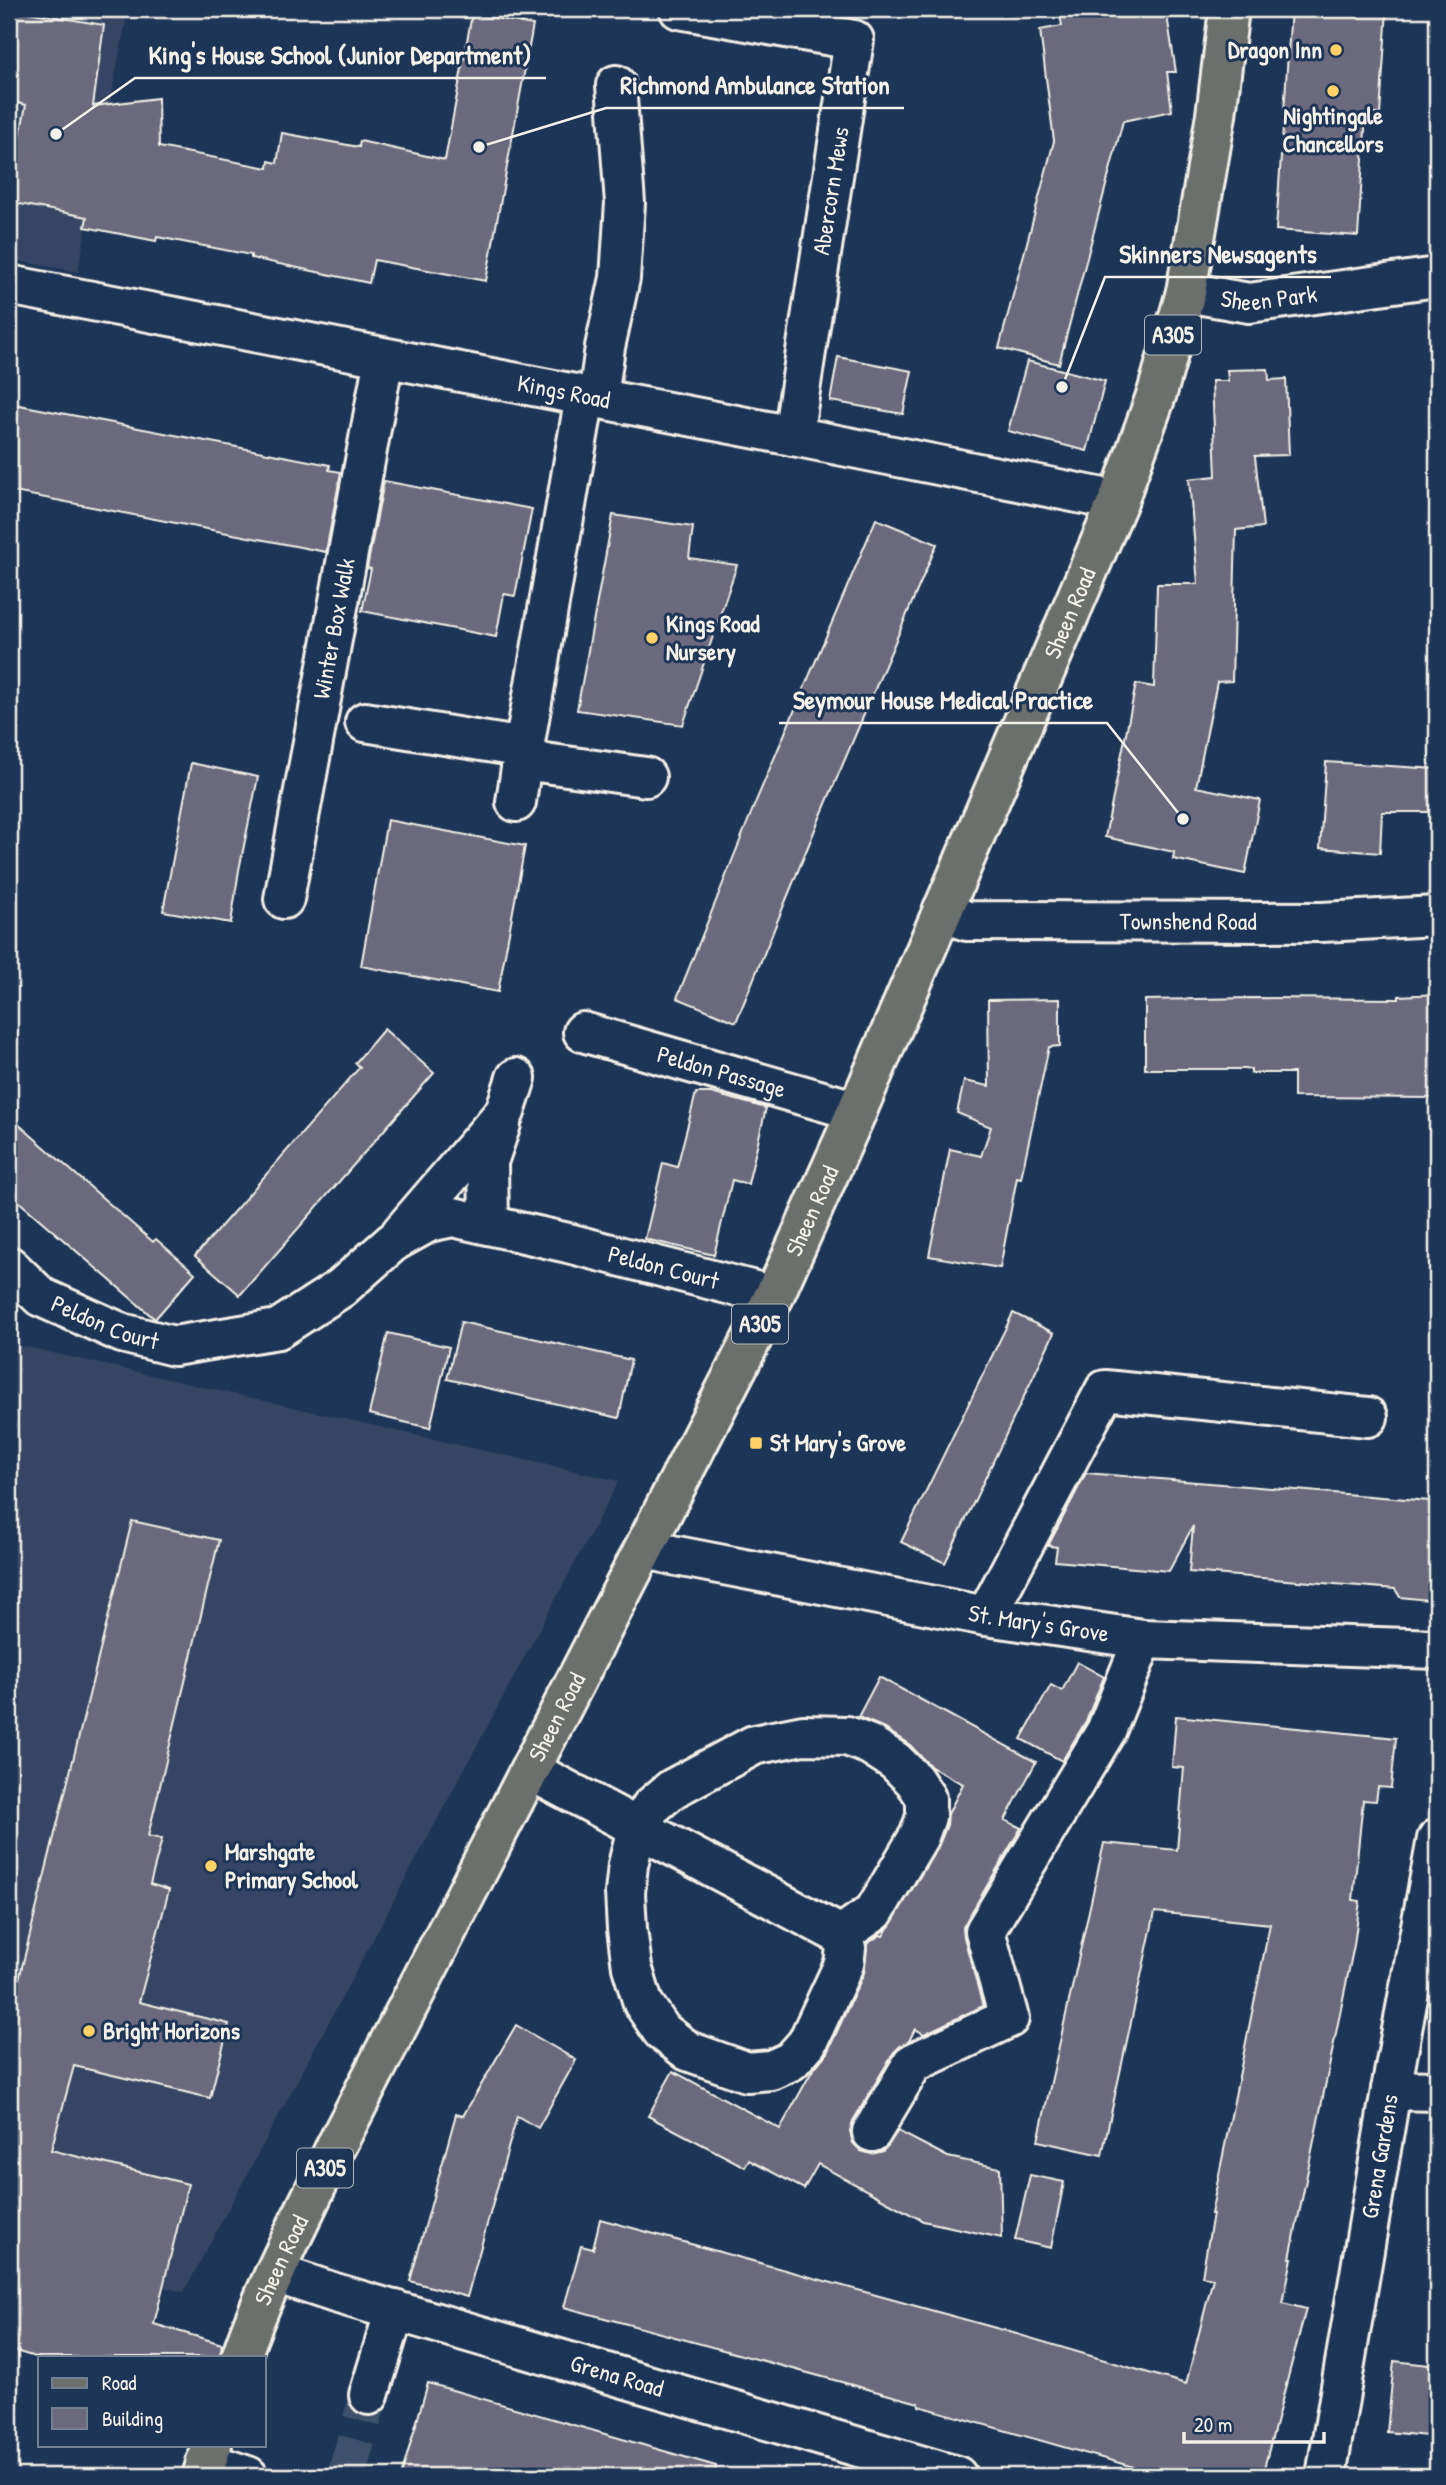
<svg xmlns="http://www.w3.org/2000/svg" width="1446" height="2485" font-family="'Patrick Hand',sans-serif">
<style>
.built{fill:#344563}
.building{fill:#6a697e;stroke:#f4f1e8;stroke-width:2}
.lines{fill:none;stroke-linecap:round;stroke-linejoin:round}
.minor-tunnel{stroke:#3d516d;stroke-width:38;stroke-dasharray:38 19;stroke-linecap:butt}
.minor-casing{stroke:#f4f1e8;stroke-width:44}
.major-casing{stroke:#f4f1e8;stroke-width:44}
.minor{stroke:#1d3557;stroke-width:38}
.major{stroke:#6c706d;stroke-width:38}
.poi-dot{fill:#ffd166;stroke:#1d3557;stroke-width:2.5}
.labels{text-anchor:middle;stroke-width:6;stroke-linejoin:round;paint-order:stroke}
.shield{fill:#1d3557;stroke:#b4b9bc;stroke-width:2}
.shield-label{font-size:23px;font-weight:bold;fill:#f4f1e8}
.poi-label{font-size:24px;font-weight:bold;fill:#f4f1e8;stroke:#1d3557;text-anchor:start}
.street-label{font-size:24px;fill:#f4f1e8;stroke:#1d3557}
.leader{fill:none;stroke:#f4f1e8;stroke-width:2.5}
.callout-dot{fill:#f4f1e8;stroke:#1d3557;stroke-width:2.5}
.callout-label{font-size:26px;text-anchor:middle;font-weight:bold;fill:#f4f1e8;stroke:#1d3557;stroke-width:6;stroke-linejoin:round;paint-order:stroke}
</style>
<rect width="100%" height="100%" fill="#1d3557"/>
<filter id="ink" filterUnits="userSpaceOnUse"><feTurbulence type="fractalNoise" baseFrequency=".0143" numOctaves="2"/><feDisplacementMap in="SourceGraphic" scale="14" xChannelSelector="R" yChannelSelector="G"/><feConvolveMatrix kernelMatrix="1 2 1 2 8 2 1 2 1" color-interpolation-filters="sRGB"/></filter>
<g filter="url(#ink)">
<!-- built -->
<g class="built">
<polygon points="9,9 128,9 78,272 9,259"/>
<polygon points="9,1343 619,1481 184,2292 9,2252"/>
</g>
<!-- building -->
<g class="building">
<polygon points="9,9 104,25 93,106 158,98 159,147 268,168 269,161 277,163 282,133 359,147 360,141 445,160 472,14 533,25 486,281 374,260 369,283 251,258 251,255 157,237 156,241 85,227 87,217 9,202 9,191 26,105 9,101"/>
<polygon points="1081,9 1166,9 1176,72 1167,72 1172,111 1123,121 1059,364 999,348 1054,141 1040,30 1062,26 1060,15 1081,12"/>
<polygon points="1291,9 1387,9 1380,114 1366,114 1358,236 1276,230"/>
<polygon points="838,357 912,371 903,414 830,401"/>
<polygon points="1027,361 1105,381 1087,451 1008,431"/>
<polygon points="1268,369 1269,380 1286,379 1289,455 1255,456 1263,527 1236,530 1232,681 1217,682 1196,787 1260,800 1245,874 1173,859 1174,852 1105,837 1136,684 1154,687 1157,584 1198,584 1189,479 1216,476 1212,381 1228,381 1227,370"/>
<polygon points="9,403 330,465 329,470 341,472 326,552 9,491"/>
<polygon points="384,481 532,509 515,596 504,594 496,637 362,611 371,569 367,568"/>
<polygon points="613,515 693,527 689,558 737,565 683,725 577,710"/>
<polygon points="876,519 937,544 816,827 736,1022 677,998 756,801"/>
<polygon points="1326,762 1437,769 1437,812 1382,812 1380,853 1320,848"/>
<polygon points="191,763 258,777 239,870 231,923 163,911"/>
<polygon points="387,820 525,846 498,992 361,966"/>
<polygon points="1437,994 1437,1098 1294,1097 1294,1073 1251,1073 1251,1069 1145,1069 1145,1000 1252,998 1399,999 1399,996"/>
<polygon points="1060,999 1060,1046 1049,1047 1021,1178 1017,1177 1000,1268 929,1256 950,1149 981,1156 991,1127 957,1113 964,1081 989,1086 988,1000"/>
<polygon points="384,1029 434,1073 240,1295 195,1256 360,1067 355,1063"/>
<polygon points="696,1093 711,1093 766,1108 748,1184 732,1180 714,1255 645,1239 663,1163 677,1167"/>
<polygon points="9,1116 153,1242 156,1239 195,1273 155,1319 9,1193"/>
<polygon points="1013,1313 1054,1333 945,1563 901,1542"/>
<polygon points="461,1322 631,1360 619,1418 447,1379"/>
<polygon points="388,1333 449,1347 430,1428 369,1414"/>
<polygon points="1086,1473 1430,1501 1437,1559 1437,1601 1400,1597 1395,1589 1189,1572 1193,1526 1169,1571 1055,1561 1057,1547 1048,1546"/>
<polygon points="132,1521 219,1540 148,1836 162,1839 150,1884 169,1890 139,2002 229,2024 210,2098 74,2066 51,2150 188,2184 154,2324 222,2344 220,2357 35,2357 9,2349 9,1977 19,1979"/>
<polygon points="1077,1662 1104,1677 1086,1721 1062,1761 1021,1739 1051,1685 1062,1691"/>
<polygon points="879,1677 1036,1762 1005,1820 1021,1828 963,1927 964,1937 983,2006 924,2034 915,2029 909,2041 894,2052 853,2121 850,2131 853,2143 861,2151 871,2154 883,2151 898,2131 948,2157 1000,2168 1002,2238 923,2221 818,2164 804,2189 749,2160 745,2167 648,2116 673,2071 780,2129 812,2071 827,2053 864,1973 867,1944 880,1935 883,1936 938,1847 947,1825 948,1814 963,1784 931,1767 910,1745 882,1727 858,1717"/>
<polygon points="1176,1716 1396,1738 1391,1788 1378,1787 1376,1801 1363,1800 1353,1900 1360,1901 1354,1945 1290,2258 1292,2258 1283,2303 1306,2309 1262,2476 1165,2476 919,2406 919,2403 564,2307 581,2246 593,2249 600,2219 1003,2330 1186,2384 1213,2278 1202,2276 1213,2214 1211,2214 1270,1924 1155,1912 1102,2155 1038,2141 1104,1843 1177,1850 1184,1768 1172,1767"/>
<polygon points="516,2025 576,2060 538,2128 517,2116 467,2297 410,2281 456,2114 463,2116"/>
<polygon points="1030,2175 1064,2182 1051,2248 1015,2240"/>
<polygon points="1394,2361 1437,2366 1437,2437 1387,2432"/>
<polygon points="428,2383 716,2466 715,2476 401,2476"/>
</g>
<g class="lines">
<!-- minor-tunnel -->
<polyline class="minor-tunnel" points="346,2476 369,2395"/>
<!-- minor casing -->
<g class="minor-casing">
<g id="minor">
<polyline points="679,9 854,40 793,436"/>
<path id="s1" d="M9 285 793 436 1118 501"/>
<path id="s2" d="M1186 292 1249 303 1437 277"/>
<polyline points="598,398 605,347 620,278 625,203 616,85"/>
<polyline points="365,722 524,748 585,396"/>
<polyline points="523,760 646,777"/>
<polyline points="516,802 524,748"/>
<path id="s3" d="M284 899 384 358"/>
<path id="s4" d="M943 909 966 921 1322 922 1437 916"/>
<path id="s5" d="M583 1032 857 1111"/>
<polyline points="489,1225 488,1162 501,1124"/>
<polyline points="401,1233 505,1112 516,1078"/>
<path id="s6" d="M9 1266 41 1297 122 1333 174 1346 278 1329 341 1288 393 1242 429 1222 453 1217 568 1243 774 1296"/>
<path id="s7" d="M645 1548 672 1555 986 1616 1143 1639 1437 1649"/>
<polyline points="986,1616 1105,1390 1368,1417"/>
<polygon points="803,1735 847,1736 870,1745 895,1761 914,1780 926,1798 926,1817 919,1836 874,1912 841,1935 846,1948 844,1964 807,2043 791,2061 771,2070 747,2072 688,2051 662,2031 643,2003 632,1967 627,1929 625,1893 628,1865 636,1832 651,1807 672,1789 754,1745"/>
<polyline points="531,1771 841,1935"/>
<polyline points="1391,2090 1437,2091"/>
<polyline points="872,2132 913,2063 1009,2018 985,1931 1106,1731 1143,1639"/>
<path id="s8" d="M275 2273 335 2293 957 2476"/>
<polyline points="369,2395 395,2310"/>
<polyline points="206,2462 248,2476"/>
<path id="s9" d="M1326 2476 1391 2090 1437 1839"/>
</g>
</g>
<!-- major casing -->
<g class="major-casing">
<g id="major">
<path id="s10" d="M241 2357C265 2286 301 2220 333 2152L774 1296 857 1111 1118 501 1157 393 1186 292 1216 115 1229 9"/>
<polyline points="202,2476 212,2445"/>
</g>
</g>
<!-- minor -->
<use href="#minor" class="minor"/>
<!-- major -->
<use href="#major" class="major"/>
</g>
</g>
<!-- markers -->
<g class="poi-dot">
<circle cx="1336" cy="50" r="7"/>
<circle cx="1333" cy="91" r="7"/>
<circle cx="652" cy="638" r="7"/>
<rect x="749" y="1436" width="14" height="14" rx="3.5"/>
<circle cx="211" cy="1866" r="7"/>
<circle cx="89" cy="2031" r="7"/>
</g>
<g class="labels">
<!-- shield labels -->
<g class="shield">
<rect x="1145" y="315.5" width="56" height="39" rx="5"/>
<rect x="732" y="1304.5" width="56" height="39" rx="5"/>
<rect x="297" y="2148.5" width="56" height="39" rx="5"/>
</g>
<g class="shield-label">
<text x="1173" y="343">A305</text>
<text x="760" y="1332">A305</text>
<text x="325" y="2176">A305</text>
</g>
<!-- poi labels -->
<g class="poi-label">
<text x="1322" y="58" text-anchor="end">Dragon Inn</text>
<text x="1333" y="124" text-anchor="middle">Nightingale<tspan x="1333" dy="28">Chancellors</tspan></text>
<text x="666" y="632">Kings Road<tspan x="666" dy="28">Nursery</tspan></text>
<text x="770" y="1451">St Mary's Grove</text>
<text x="225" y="1860">Marshgate<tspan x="225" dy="28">Primary School</tspan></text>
<text x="103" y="2039">Bright Horizons</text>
</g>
<!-- street labels -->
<g class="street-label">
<text transform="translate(831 191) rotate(-81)" y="8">Abercorn Mews</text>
<text dy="8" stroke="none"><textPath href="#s2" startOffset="84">Sheen Park</textPath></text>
<text dy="8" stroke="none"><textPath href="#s1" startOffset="565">Kings Road</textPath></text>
<text dy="8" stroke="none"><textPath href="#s10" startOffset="1932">Sheen Road</textPath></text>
<text dy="8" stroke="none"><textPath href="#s3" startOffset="275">Winter Box Walk</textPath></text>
<text dy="8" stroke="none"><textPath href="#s4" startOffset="248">Townshend Road</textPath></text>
<text dy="8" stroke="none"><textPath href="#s5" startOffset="144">Peldon Passage</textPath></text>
<text dy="8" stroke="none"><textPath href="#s10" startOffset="1281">Sheen Road</textPath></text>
<text dy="8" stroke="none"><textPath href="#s6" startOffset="719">Peldon Court</textPath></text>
<text dy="8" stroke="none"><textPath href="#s6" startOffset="114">Peldon Court</textPath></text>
<text dy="8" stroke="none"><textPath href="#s7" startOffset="401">St. Mary's Grove</textPath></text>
<text dy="8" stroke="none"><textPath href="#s10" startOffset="714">Sheen Road</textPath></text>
<text dy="8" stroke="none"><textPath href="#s9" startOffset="324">Grena Gardens</textPath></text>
<text dy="8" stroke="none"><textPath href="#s10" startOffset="105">Sheen Road</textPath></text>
<text dy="8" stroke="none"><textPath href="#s8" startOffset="357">Grena Road</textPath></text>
</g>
</g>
<!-- callouts -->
<path class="leader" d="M56 134L135 78H546M479 147L606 108H904M1062 387L1105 277H1331M1183 819L1107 723H779"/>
<g class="callout-dot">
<circle cx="56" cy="134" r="7"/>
<circle cx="479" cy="147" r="7"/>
<circle cx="1062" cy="387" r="7"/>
<circle cx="1183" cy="819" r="7"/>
</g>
<g class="callout-label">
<text x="340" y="64">King's House School (Junior Department)</text>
<text x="755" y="94">Richmond Ambulance Station</text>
<text x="1218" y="263">Skinners Newsagents</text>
<text x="943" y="709">Seymour House Medical Practice</text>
</g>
<!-- margin -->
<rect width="1446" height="2485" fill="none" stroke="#1d3557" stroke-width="35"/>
<rect x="18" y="18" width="1411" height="2450" fill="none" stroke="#f4f1e8" stroke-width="2.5" filter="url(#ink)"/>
<!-- legend -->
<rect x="38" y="2356" width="228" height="91" fill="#1d3557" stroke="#738091" stroke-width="2"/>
<rect x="52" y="2378" width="35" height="10" fill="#6c706d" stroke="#738091" stroke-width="2"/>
<text x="102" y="2390" font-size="21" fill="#f4f1e8">Road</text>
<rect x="52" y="2408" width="35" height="21" fill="#6a697e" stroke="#738091" stroke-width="2"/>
<text x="102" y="2426" font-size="21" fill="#f4f1e8">Building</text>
<!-- scale -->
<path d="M1184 2432v10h140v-10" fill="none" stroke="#f4f1e8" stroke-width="3.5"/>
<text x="1194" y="2432" font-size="21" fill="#f4f1e8" stroke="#1d3557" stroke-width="5" paint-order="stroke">20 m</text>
</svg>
